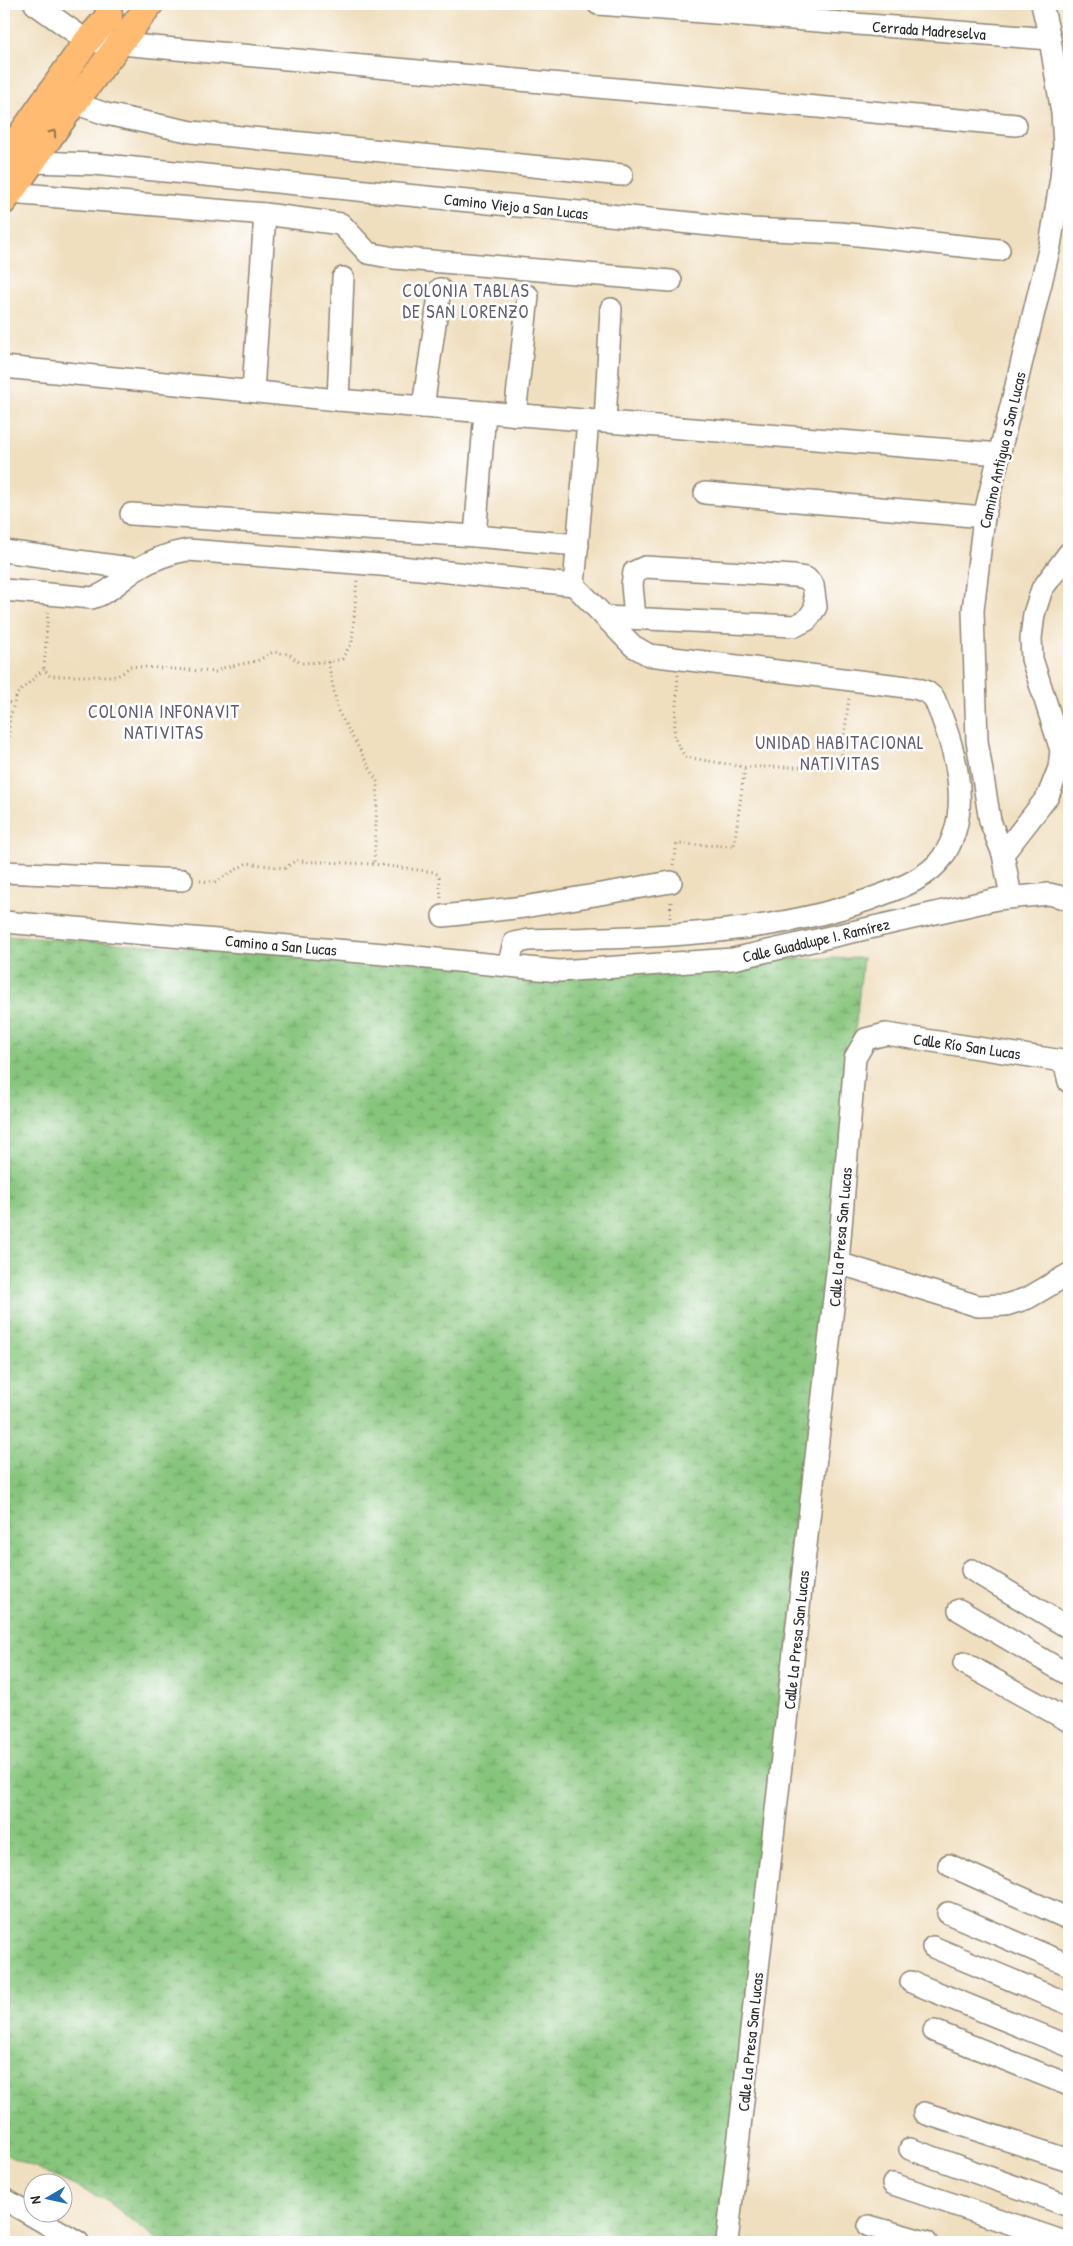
<svg xmlns="http://www.w3.org/2000/svg" width="1073" height="2246" font-family="'Patrick Hand',sans-serif">
<style>
.wetland{fill:url(#wetland-marsh);stroke:#587854}
.lines{fill:none;stroke-linecap:round;stroke-linejoin:round}
.minor-casing{stroke:#8e8575;stroke-width:24}
.major-casing{stroke:#8e8575;stroke-width:29}
.path{stroke:#8e8575;stroke-width:3;stroke-dasharray:1 4;stroke-linecap:butt}
.minor{stroke:#fff;stroke-width:21}
.major{stroke:#febb71;stroke-width:26}
.oneway{stroke:#94734e}
.labels{text-anchor:middle;stroke-width:5;stroke-linejoin:round;paint-order:stroke}
.street-label{font-size:16px;fill:#2b2b2b;stroke:#fff}
.neighbourhood-label{font-size:18px;letter-spacing:1px;fill:#625c71;stroke:#fff}
</style>
<defs>
<pattern id="wetland-marsh" width="20" height="14" patternUnits="userSpaceOnUse" patternTransform="scale(1.25)"><rect width="20" height="14" fill="#86c57c"/><path d="M1 5h8M5 5V1M11 12h8M15 12V8" fill="none" stroke="#6ea066"/></pattern>
</defs>
<rect width="100%" height="100%" fill="#fff"/>
<filter id="ink" filterUnits="userSpaceOnUse"><feTurbulence type="fractalNoise" baseFrequency=".02" numOctaves="2"/><feDisplacementMap in="SourceGraphic" scale="10" xChannelSelector="R" yChannelSelector="G"/><feConvolveMatrix kernelMatrix="1 2 1 2 8 2 1 2 1" color-interpolation-filters="sRGB"/></filter>
<filter id="wash" filterUnits="userSpaceOnUse"><feTurbulence type="fractalNoise" baseFrequency=".0096" numOctaves="4" result="noise"/><feDisplacementMap in="SourceGraphic" scale="20" xChannelSelector="R" yChannelSelector="G"/><feGaussianBlur stdDeviation="1.12" result="paint"/><feColorMatrix in="noise" values="0 0 0 0 0 0 0 0 0 0 0 0 0 0 0 0 0 1.4 0 .05"/><feComposite in="paint" operator="in"/></filter>
<g filter="url(#wash)">
<rect width="100%" height="100%" fill="#f0dfbf"/>
<!-- wetland -->
<polygon class="wetland" points="4,936 559,971 733,959 863,958 723,2242 161,2242 106,2200 4,2154"/>
</g>
<g filter="url(#ink)">
<g class="lines">
<!-- minor casing -->
<g class="minor-casing">
<g id="minor">
<polyline points="35,4 87,41 1016,125"/>
<polyline points="598,4 1050,39"/>
<polyline points="74,103 106,114 192,132 622,175"/>
<polyline points="33,162 94,164 751,229 839,233 999,250"/>
<polyline points="10,193 265,214 341,224 368,253 394,258 671,281"/>
<polyline points="4,367 338,400 1000,454"/>
<polyline points="253,391 265,214"/>
<polyline points="338,400 343,278"/>
<polyline points="423,407 440,289"/>
<polyline points="515,415 528,296"/>
<polyline points="605,422 611,309"/>
<polyline points="705,493 984,517"/>
<polyline points="131,514 475,536 578,545"/>
<polyline points="475,536 485,412"/>
<polyline points="4,551 137,569"/>
<polyline points="574,585 588,420"/>
<path d="M4 590 92 598C110 593 121 579 137 569 154 559 169 553 188 550L381 565 574 585 633 646 649 655 915 688 927 692 934 698C954 744 975 812 942 858 928 877 903 887 881 895 774 937 643 937 529 940L514 943 508 966"/>
<polyline points="605,617 795,626 807,620 816,607 813,585 806,578 794,576 645,567 634,572 632,585 635,617"/>
<polyline points="1003,854 1048,796 1059,768 1061,750 1032,659 1031,638 1034,614 1042,589 1069,553"/>
<polyline points="4,872 182,880"/>
<polyline points="1011,897 1003,854 990,821 977,741 973,610 984,517 1050,246 1061,178 1064,145 1062,113 1050,39 1042,4"/>
<polyline points="443,916 524,907 671,882"/>
<polyline points="4,922 396,955 559,971 733,959 997,899 1049,894 1069,899"/>
<polyline points="1064,1061 1069,1082"/>
<polyline points="838,1263 978,1306 1006,1305 1028,1298 1069,1274"/>
<polyline points="972,1570 1069,1628"/>
<polyline points="959,1610 1069,1675"/>
<polyline points="964,1663 1069,1721"/>
<polyline points="949,1865 1069,1919"/>
<polyline points="948,1913 1069,1965"/>
<polyline points="933,1947 1069,2004"/>
<polyline points="911,1982 1069,2046"/>
<polyline points="934,2031 1069,2085"/>
<polyline points="924,2113 1069,2160"/>
<polyline points="910,2149 1069,2206"/>
<polyline points="893,2184 1065,2242"/>
<polyline points="4,2199 78,2242"/>
<polyline points="869,2226 926,2242"/>
<polyline points="727,2242 838,1263 855,1058 866,1039 886,1034 1069,1062"/>
</g>
</g>
<!-- major casing -->
<g class="major-casing">
<g id="major">
<polyline points="4,159 87,41 109,16 108,4"/>
<polyline points="4,201 74,103 150,4"/>
</g>
</g>
<!-- path -->
<g class="path">
<polyline points="48,612 44,669 50,676 117,676 124,672 130,666 216,672 222,668 257,661 273,652 289,654 300,663 328,662 342,659 352,642 357,580"/>
<polyline points="328,662 338,711 378,783 374,864"/>
<polyline points="678,675 674,737 685,757 745,767 830,767 841,761 849,698"/>
<polyline points="4,702 14,703"/>
<polyline points="4,787 10,717 17,694 44,669"/>
<polyline points="673,865 677,844 734,846 745,767"/>
<polyline points="200,881 215,882 247,863 285,868 295,861 374,864 433,872 439,875 441,898"/>
<polyline points="670,918 671,901"/>
</g>
<!-- minor -->
<use href="#minor" class="minor"/>
<!-- major -->
<use href="#major" class="major"/>
</g>
<!-- one-way arrows -->
<defs><path id="oneway-chevron" d="M-2-3.5L2.5 0L-2 3.5" fill="none" stroke-width="1.6" stroke-linecap="round" stroke-linejoin="round" transform="scale(1.25)"/></defs>
<use class="oneway" href="#oneway-chevron" transform="translate(53 133) rotate(-55)"/>
</g>
<g class="labels">
<!-- street labels -->
<g class="street-label">
<text transform="translate(929 30) rotate(4)" y="6">Cerrada Madreselva</text>
<text transform="translate(516 206) rotate(6)" y="6">Camino Viejo a San Lucas</text>
<text transform="translate(1002 450) rotate(-77)" y="6">Camino Antiguo a San Lucas</text>
<text transform="translate(816 940) rotate(-13)" y="6">Calle Guadalupe I. Ramírez</text>
<text transform="translate(281 945) rotate(5)" y="6">Camino a San Lucas</text>
<text transform="translate(967 1046) rotate(8)" y="6">Calle Río San Lucas</text>
<text transform="translate(840 1237) rotate(-85)" y="6">Calle La Presa San Lucas</text>
<text transform="translate(796 1640) rotate(-84)" y="6">Calle La Presa San Lucas</text>
<text transform="translate(750 2042) rotate(-84)" y="6">Calle La Presa San Lucas</text>
</g>
<!-- neighbourhood labels -->
<g class="neighbourhood-label">
<text x="466" y="297">COLONIA TABLAS<tspan x="466" dy="21">DE SAN LORENZO</tspan></text>
<text x="164" y="718">COLONIA INFONAVIT<tspan x="164" dy="21">NATIVITAS</tspan></text>
<text x="840" y="749">UNIDAD HABITACIONAL<tspan x="840" dy="21">NATIVITAS</tspan></text>
</g>
</g>
<!-- margin -->
<rect width="1073" height="2246" fill="none" stroke="#fff" stroke-width="20"/>
<!-- north arrow -->
<g transform="translate(48 2198) rotate(261)"><circle r="24" fill="#ffffff" stroke="#aaaaaa"/>
<path d="M0-4L9 19L0 12L-9 19Z" fill="#1f6fb2"/>
<text y="-8" font-size="14" font-weight="bold" text-anchor="middle" fill="#2b2b2b">N</text>
</g>
</svg>
